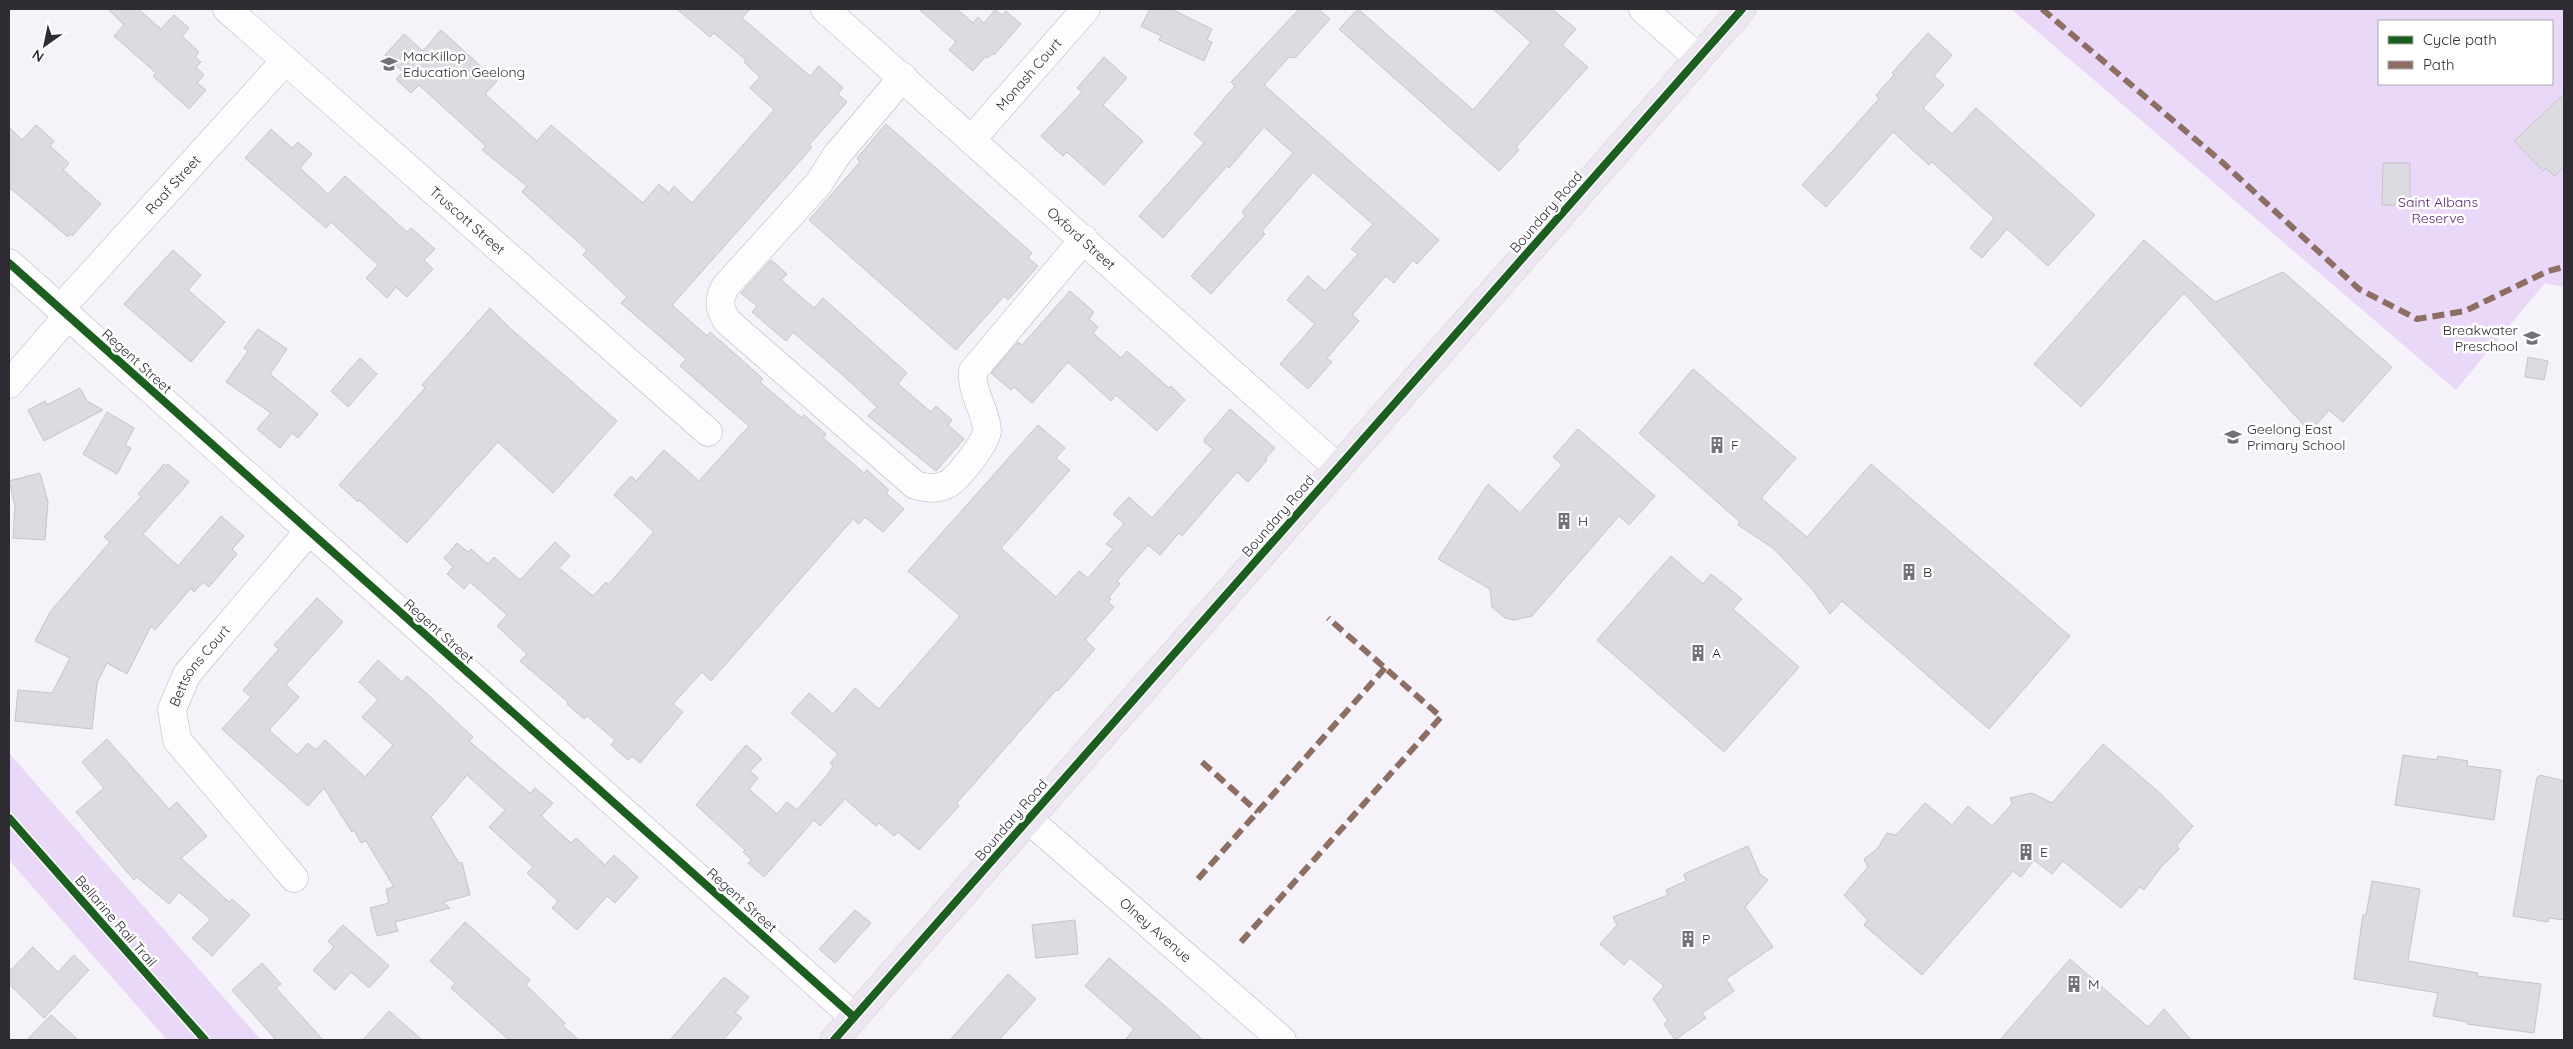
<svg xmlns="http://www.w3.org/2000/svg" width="2573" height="1049" font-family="Quicksand,sans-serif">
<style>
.green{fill:#e9d8f7;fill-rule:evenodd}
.building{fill:#dedae1;stroke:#c6c3c9}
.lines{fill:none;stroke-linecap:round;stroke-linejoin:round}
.minor-casing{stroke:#b6b3ba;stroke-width:29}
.major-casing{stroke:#d2d0d4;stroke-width:29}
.minor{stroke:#fefdfe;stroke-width:28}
.major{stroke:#ebe6ef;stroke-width:28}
.quiet{stroke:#8d6e63;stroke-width:6;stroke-dasharray:12 6;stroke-linecap:butt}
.cycleway-casing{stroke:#fff;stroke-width:11}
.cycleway{stroke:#1b5e20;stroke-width:8}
.labels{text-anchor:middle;stroke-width:5;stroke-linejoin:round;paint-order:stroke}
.poi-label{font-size:14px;fill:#2f2b32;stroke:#fff;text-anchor:start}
.street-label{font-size:14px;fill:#2f2b32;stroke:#fff}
.park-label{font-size:14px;fill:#552274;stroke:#fff}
</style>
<rect width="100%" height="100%" fill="#f6f2fa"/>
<!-- green -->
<g class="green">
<path d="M2011 9H2564V287L2545 283 2456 390ZM2379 21H2552V84H2379Z"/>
<polygon points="9,753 261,1040 167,1040 9,860"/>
</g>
<!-- building -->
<g class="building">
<polygon points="108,9 138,9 161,29 174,15 189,28 182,36 199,52 195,57 201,62 196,67 204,75 197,83 206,90 189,109 153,76 156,73 114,36 124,25"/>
<polygon points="677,9 750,9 742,18 810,76 819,66 843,88 838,94 847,102 809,145 812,147 792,170 672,305 707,336 710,332 742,360 763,379 760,382 802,418 804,415 826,434 823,438 864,473 867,470 889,490 886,493 904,509 883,532 865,517 859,524 853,519 711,681 702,672 673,704 683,712 640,763 632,756 628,760 611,745 615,740 587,716 584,719 567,704 568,702 520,661 527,654 497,626 507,615 470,582 464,589 447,574 453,567 444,558 457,543 468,552 471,549 488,564 494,557 520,580 555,542 570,556 559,568 593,596 606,582 608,585 654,532 614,495 631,476 636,481 664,450 699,481 749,426 680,366 686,359 621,303 627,297 583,255 587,250 522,192 527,186 482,150 486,146 419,85 411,93 396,79 403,72 385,55 404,34 423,51 441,30 497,81 485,94 537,141 551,125 643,203 659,184 669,193 674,186 692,203 774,110 750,88 760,77 744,62 746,60 714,33 710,37"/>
<polygon points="919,9 957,9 973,23 978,17 984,23 995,10 1002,15 1006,11 1021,24 994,55 992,53 988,58 986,56 973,71 949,50 956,42"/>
<polygon points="1150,9 1171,9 1212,29 1207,40 1212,42 1204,61 1159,40 1161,36 1141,26"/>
<polygon points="1299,9 1318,9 1330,19 1295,58 1289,57 1264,85 1439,240 1417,264 1413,260 1394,283 1386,276 1352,315 1359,321 1327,358 1332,362 1308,389 1280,364 1315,324 1287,300 1308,276 1325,291 1358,254 1351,249 1373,224 1313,172 1262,231 1265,234 1211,294 1191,276 1245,216 1242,212 1293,153 1264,127 1229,168 1227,166 1163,238 1139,216 1204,143 1194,134 1235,86 1231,82"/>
<polygon points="1358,9 1473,110 1531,42 1493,9 1552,9 1576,29 1562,45 1588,67 1516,147 1519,150 1499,171 1339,29"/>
<polygon points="1928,33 1952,55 1934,76 1944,85 1923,108 1952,134 1976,108 2095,215 2048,266 2007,229 1982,258 1970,248 1994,218 1932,162 1929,165 1893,132 1826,207 1802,185 1879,99 1876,95 1894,75 1892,73"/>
<polygon points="1104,57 1127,78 1103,105 1143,141 1104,185 1067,152 1063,156 1041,136 1082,92 1077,88"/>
<polygon points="2564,94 2564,167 2554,176 2546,168 2543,171 2514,141"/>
<polygon points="886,124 1032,253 1028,258 1038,266 1008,300 1004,296 956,350 809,220 860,162 857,158"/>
<polygon points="36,125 54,141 50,146 69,163 63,170 101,204 72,236 70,234 68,237 9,187 9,127 22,140"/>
<polygon points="271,129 292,148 298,142 312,154 300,168 328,194 345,176 407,232 411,228 435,249 424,260 433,269 407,297 396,287 387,298 366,278 378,265 331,222 326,228 245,158"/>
<polygon points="2383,163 2410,163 2410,205 2382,205"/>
<polygon points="2144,240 2215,302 2283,272 2392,367 2343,422 2329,410 2310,432 2184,293 2081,407 2034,364"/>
<polygon points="173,250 201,275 188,290 225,322 191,362 124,304"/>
<polygon points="771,260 787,274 781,280 814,308 823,298 907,373 898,384 931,412 936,406 952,420 948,425 964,439 936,471 868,416 877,407 845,377 793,332 786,341 752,312 757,306 741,293"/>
<polygon points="1070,291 1094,312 1089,319 1098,327 1093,333 1121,358 1127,351 1169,388 1171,386 1185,400 1157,431 1116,395 1111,401 1068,362 1032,403 1014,387 1011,390 991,373 1018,342 1022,345"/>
<polygon points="490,308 511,329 617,421 553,493 498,442 407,543 359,500 358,502 339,485 425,388 422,385"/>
<polygon points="258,329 287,349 270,374 318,414 298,438 292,433 280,448 257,429 271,413 226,382 248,351 244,348"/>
<polygon points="2528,357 2548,361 2544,380 2525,377"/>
<polygon points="360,358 377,374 348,407 331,391"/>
<polygon points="1693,369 1796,458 1761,498 1807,537 1871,464 2070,636 1989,729 1842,601 1830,614 1812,589 1773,548 1738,525 1740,522 1639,433"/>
<polygon points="80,388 87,401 103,410 44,441 28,410 45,401 47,405"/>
<polygon points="1230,409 1275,448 1265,459 1267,460 1248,482 1237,472 1182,536 1179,533 1160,555 1148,545 1117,581 1120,584 1109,597 1111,599 1108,602 1114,607 1085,640 1095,649 1058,691 1056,690 956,804 959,806 919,850 898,832 894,836 879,823 876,826 845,799 820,826 814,820 764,877 748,863 752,860 743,852 745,850 696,805 746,745 762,759 750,771 758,778 749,789 777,814 787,802 797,810 828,774 833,766 830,763 838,754 791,713 809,693 833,714 855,688 879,709 913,670 960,616 908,571 1038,425 1065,448 1056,458 1070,470 1001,548 1056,597 1079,571 1088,578 1113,549 1106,544 1124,524 1113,514 1129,497 1152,518 1213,449 1204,442 1205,438"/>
<polygon points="107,412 134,428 125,445 131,448 117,474 83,454"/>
<polygon points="1578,429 1655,496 1629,525 1619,516 1532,616 1514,620 1505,618 1492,607 1490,589 1438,559 1488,484 1520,513 1562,465 1553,457"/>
<polygon points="164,464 166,466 168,464 189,482 143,534 178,566 221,516 244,536 232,549 237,554 209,587 203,582 194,592 191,588 155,630 151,626 127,674 107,663 97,683 92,729 15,721 18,690 52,693 70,658 35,641 50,612 110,542 104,537 141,497 138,494"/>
<polygon points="40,473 48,502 45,540 13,538 15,506 9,481"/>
<polygon points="1671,556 1703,584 1711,574 1742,599 1733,609 1799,667 1724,752 1597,640"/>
<polygon points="317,598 343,622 286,685 299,697 269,730 297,755 308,743 316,750 325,740 365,777 393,745 362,717 378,700 359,682 378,660 402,682 407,676 425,692 473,737 469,741 530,793 535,788 553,803 541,816 571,843 576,838 605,865 614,855 638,877 615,903 607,896 577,930 552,908 558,901 527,873 533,867 489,827 505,810 467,775 431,817 459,863 462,862 470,895 443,902 450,908 395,922 398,931 377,936 370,908 389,903 386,889 394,887 366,841 361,843 354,830 352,832 324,788 308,806 222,729 251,697 243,690 279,649 274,645"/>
<polygon points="107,739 169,809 177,802 207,836 181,858 229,902 232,899 250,915 212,956 192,938 210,920 207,916 179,892 169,904 137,877 134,880 76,812 104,788 82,762"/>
<polygon points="2103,744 2162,795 2193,826 2177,845 2179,849 2161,867 2144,890 2140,887 2121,908 2063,861 2052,874 2034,860 2021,877 2013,871 1922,975 1864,925 1868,920 1844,895 1868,867 1864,859 1877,849 1887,833 1896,835 1925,803 1952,825 1968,806 1992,826 2012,804 2010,798 2032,793 2052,803"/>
<polygon points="2403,755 2437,760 2438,756 2468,761 2467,766 2501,770 2494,820 2395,805"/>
<polygon points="2540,775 2564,781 2564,920 2549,918 2548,922 2513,916 2537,777 2540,777"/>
<polygon points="1748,846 1760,874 1768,880 1745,907 1773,947 1726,979 1734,991 1702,1013 1706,1018 1675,1040 1664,1024 1668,1021 1653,999 1664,986 1630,958 1624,965 1600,944 1617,925 1613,917 1668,895 1666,890 1686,881 1684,874"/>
<polygon points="2372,881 2420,889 2408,961 2478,973 2477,976 2541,984 2534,1033 2467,1024 2468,1022 2433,1016 2438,993 2354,979 2363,915 2366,915"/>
<polygon points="855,910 871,923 835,963 819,949"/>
<polygon points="1075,920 1078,954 1036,958 1032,925"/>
<polygon points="465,922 530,980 526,985 565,1023 563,1026 579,1040 509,1040 451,988 455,983 430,961"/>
<polygon points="343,925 389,966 369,988 351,972 335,990 313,970 334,947 328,941"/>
<polygon points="33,947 58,972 74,955 89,970 44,1018 9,984 9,972"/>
<polygon points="1109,958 1157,999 1203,1040 1125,1040 1134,1029 1085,986"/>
<polygon points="2070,959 2148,1027 2164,1009 2191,1040 2000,1040"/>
<polygon points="262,963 281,984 276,988 323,1040 276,1040 232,990"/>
<polygon points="1008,974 1036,999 999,1040 950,1040"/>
<polygon points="724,977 749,997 735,1013 742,1018 723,1040 670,1040"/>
<polygon points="389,1011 422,1040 363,1040"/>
<polygon points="51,1015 78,1040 27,1040"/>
</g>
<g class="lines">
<!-- minor casing -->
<g class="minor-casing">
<g id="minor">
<path id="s1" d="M227 9 708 432"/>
<path id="s2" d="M825 9 1338 468"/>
<polyline points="1643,9 1698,58"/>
<path d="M903 77 836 156 819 183 725 287C718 301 719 308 727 321L915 485C927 488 936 490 948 484 958 478 986 443 987 431 987 412 971 394 973 371L1084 239"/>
<path id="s3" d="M972 139 1086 9"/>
<polyline points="9,263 854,1017"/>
<path id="s4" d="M60 309 285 61"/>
<polyline points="9,384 68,316"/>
<path id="s5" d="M1028 819 1282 1040"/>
<path id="s6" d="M294 878 177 740 172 709 187 674 309 531"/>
</g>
</g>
<!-- major casing -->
<g class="major-casing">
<polyline id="major" points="834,1040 1742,9"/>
</g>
<!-- minor -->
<use href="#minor" class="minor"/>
<!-- major -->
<use href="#major" class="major"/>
<!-- quiet -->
<g class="quiet">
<polyline points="2042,9 2222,162 2359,289 2417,319 2465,311 2548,271 2564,267"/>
<polyline points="1202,762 1258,812"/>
<polyline points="1198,879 1385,668"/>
<polyline points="1241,942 1441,717 1328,618"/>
</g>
<!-- cycleway casing -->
<g class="cycleway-casing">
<g id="cycleway">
<polyline points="9,263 854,1017"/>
<polyline points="9,818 205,1040"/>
<polyline points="834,1040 1742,9"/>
</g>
</g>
<!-- cycleway -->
<use href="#cycleway" class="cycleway"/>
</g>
<!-- icons -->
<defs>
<g id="school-bare" transform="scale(1.35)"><path d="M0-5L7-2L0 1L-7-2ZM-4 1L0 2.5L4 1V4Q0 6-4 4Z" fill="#757178" stroke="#fff" stroke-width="2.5" paint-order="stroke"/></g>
<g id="building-bare" transform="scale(1.35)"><path d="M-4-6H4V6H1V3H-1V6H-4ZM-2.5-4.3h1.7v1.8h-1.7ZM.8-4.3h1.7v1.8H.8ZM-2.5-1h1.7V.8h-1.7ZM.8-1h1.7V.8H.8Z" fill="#757178" stroke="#fff" stroke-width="2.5" paint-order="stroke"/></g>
</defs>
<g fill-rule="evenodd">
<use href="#school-bare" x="389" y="64"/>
<use href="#school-bare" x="2532" y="338"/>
<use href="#school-bare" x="2233" y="437"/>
<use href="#building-bare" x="1717" y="445"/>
<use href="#building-bare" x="1564" y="521"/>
<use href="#building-bare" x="1909" y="572"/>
<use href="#building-bare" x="1698" y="653"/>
<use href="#building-bare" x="2026" y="852"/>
<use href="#building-bare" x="1688" y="939"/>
<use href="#building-bare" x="2074" y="984"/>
</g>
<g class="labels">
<!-- poi labels -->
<g class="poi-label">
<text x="403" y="61">MacKillop<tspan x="403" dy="16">Education Geelong</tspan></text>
<text x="2518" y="335" text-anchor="end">Breakwater<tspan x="2518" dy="16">Preschool</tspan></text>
<text x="2247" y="434">Geelong East<tspan x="2247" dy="16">Primary School</tspan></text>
<text x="1731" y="450">F</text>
<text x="1578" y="526">H</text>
<text x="1923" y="577">B</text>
<text x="1712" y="658">A</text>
<text x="2040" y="857">E</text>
<text x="1702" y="944">P</text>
<text x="2088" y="989">M</text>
</g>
<!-- street labels -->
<g class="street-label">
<text dy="5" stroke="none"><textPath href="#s3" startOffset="86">Monash Court</textPath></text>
<text dy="5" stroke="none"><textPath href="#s4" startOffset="168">Raaf Street</textPath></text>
<text transform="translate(1546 212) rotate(-49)" y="5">Boundary Road</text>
<text dy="5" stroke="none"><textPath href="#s1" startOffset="320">Truscott Street</textPath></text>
<text dy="5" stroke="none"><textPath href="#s2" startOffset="344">Oxford Street</textPath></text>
<text transform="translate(137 361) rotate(42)" y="5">Regent Street</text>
<text transform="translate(1278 516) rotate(-49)" y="5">Boundary Road</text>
<text transform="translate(439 631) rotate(42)" y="5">Regent Street</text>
<text dy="5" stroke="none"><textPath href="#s6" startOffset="264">Bettsons Court</textPath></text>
<text transform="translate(1011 820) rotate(-49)" y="5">Boundary Road</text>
<text transform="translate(742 900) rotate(42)" y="5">Regent Street</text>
<text transform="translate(116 921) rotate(49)" y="5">Bellarine Rail Trail</text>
<text dy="5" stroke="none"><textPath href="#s5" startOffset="169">Olney Avenue</textPath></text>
</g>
<!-- park labels -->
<g class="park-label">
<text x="2438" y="207">Saint Albans<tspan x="2438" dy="16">Reserve</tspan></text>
</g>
</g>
<!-- border -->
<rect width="2573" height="1049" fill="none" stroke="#2f2b32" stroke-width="20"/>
<!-- legend -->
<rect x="2378" y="20" width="175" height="65" fill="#ffffff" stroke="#acaaad"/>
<rect x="2388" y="36" width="25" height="8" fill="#1b5e20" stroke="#acaaad"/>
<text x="2423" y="45" font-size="15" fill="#2f2b32">Cycle path</text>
<rect x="2388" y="61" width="25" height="8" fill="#8d6e63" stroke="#acaaad"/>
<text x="2423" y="70" font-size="15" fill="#2f2b32">Path</text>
<!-- north arrow -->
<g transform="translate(45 45) rotate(213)" stroke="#ffffff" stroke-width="4" paint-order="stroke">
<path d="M0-4L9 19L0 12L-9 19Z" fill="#2f2b32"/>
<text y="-8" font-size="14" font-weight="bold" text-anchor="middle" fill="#2f2b32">N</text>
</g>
</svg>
